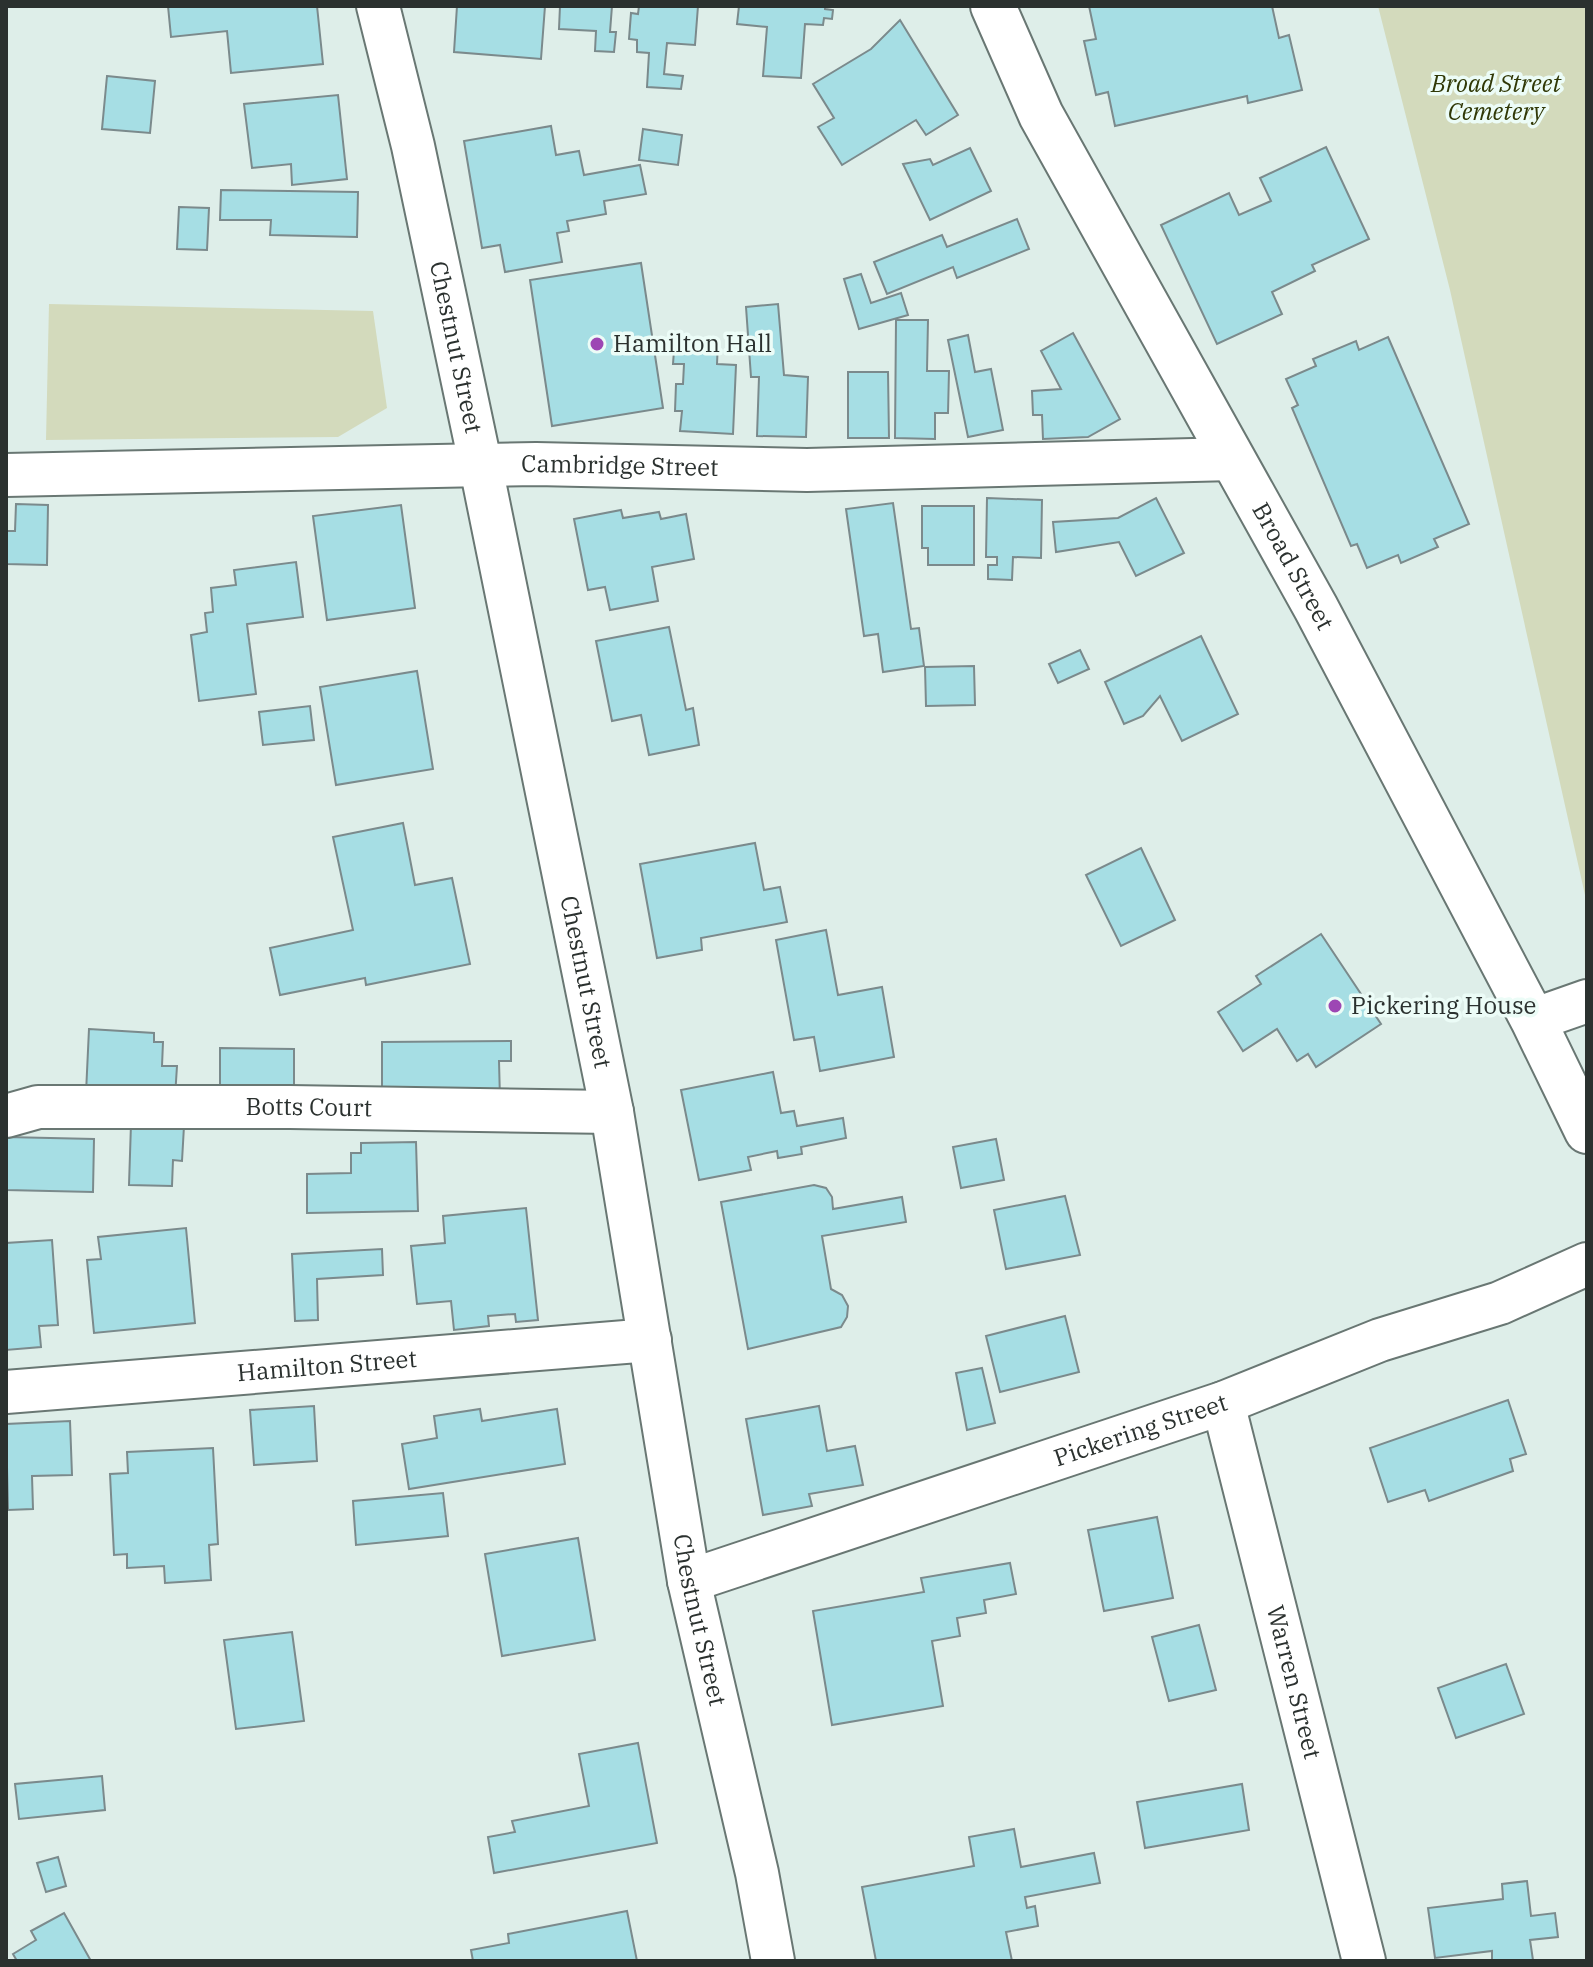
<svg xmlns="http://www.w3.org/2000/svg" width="1593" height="1967" font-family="'IBM Plex Serif',serif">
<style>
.green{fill:#d3dabc}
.building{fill:#a6dee4;stroke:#7b8a8c;stroke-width:2}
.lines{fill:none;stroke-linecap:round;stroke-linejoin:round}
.street-casing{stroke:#697773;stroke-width:46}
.secondary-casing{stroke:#697773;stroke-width:48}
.street{stroke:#fff;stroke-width:42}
.secondary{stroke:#fff;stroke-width:44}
.poi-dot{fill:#9d47b4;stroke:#ecfcf7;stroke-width:3}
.labels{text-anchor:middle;stroke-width:7;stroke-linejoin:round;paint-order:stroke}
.park-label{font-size:24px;font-style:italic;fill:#303806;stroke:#ecfcf7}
.poi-label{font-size:24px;fill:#2b312f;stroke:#ecfcf7;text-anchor:start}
.street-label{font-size:24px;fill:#2b312f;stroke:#ecfcf7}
</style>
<rect width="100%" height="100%" fill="#deeee9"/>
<!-- green -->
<g class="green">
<polygon points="1378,6 1587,6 1587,904 1450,290"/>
<polygon points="49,304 373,311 387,408 338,437 46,440"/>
</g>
<!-- building -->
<g class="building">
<polygon points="168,6 317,6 323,64 231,73 227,31 171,37"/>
<polygon points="457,6 545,6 541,59 454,52"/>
<polygon points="560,6 612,6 610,32 616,32 614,52 595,51 596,31 559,29"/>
<polygon points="639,6 698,6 695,45 667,43 664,74 683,76 681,89 647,87 649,53 637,52 637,40 629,39 631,13 638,14"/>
<polygon points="739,6 825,6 825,9 833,10 832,19 824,18 823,25 805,24 801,78 763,76 767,27 737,24"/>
<polygon points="1089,6 1272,6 1279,38 1289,35 1302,90 1248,103 1247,96 1115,126 1108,92 1096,95 1084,41 1096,39"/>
<polygon points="900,20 958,115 926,135 916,120 842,165 818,127 834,118 813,84 871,49"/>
<polygon points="107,76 155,81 150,133 102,129"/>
<polygon points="338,95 347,179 292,185 291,164 252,168 244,104"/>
<polygon points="551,126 556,155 579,151 584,175 640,165 646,194 604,201 606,214 567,221 569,231 557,233 562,262 505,272 500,245 482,248 464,141"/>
<polygon points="643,129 682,135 678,165 639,160"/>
<polygon points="1326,147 1369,239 1312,265 1315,271 1272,292 1282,314 1217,344 1161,225 1229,193 1239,215 1271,201 1260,178"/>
<polygon points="970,148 991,191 930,220 903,164 930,159 933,165"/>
<polygon points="221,190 358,192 357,237 270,235 271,220 220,220"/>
<polygon points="179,207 209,208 207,250 177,249"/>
<polygon points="1017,219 1029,249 957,278 953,267 887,294 874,262 942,235 947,247"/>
<polygon points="641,263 663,408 552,426 530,280"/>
<polygon points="861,274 871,303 901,293 908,315 859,329 844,279"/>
<polygon points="778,304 784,375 808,377 806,437 757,436 759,377 751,377 746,307"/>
<polygon points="896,320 928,320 927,371 949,371 948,413 935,413 935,439 895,438"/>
<polygon points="1073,333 1120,419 1088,437 1043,439 1042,415 1033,415 1032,391 1061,389 1041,351"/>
<polygon points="968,335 975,372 991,369 1003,430 968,437 948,340"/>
<polygon points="1388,337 1469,524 1434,539 1438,547 1401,563 1398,555 1367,568 1357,544 1351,546 1292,408 1298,405 1286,379 1316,366 1313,359 1356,341 1359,350"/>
<polygon points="675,338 718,341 717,364 736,365 733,434 680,431 682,411 675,411 676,384 683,384 684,364 673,364"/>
<polygon points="848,372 888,372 889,438 848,438"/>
<polygon points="987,498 1042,500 1041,558 1013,557 1012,580 988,579 988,565 997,565 997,557 986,557"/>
<polygon points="1156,498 1184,553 1136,576 1119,542 1056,552 1053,522 1118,518"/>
<polygon points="893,503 911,629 919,628 924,666 883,672 878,634 864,636 846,509"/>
<polygon points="16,504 48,505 47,565 6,564 6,531 15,531"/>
<polygon points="401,505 415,608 327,620 313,516"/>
<polygon points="922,506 974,506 974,565 928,565 928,548 922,548"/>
<polygon points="621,510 623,518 659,512 661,519 686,514 694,559 652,567 658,601 610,610 605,587 588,590 574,519"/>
<polygon points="296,562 303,617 247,624 256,694 199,701 191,635 207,632 205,613 213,612 211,588 236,585 234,570"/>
<polygon points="669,627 686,710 693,708 699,745 649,755 641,715 612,721 596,641"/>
<polygon points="1201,636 1238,714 1182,741 1160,696 1143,716 1124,724 1105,682"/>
<polygon points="1080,650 1089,669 1058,683 1049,664"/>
<polygon points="974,666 975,705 926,706 925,667"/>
<polygon points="417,671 433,769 336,785 320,687"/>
<polygon points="310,706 314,740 263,745 259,712"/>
<polygon points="403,823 415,885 452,878 470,964 366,985 365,978 280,995 270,948 353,930 333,837"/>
<polygon points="755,843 764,890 780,887 787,922 701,938 702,950 657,958 640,864"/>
<polygon points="1141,848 1175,920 1121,946 1086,875"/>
<polygon points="826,930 838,995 882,987 894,1057 820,1071 814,1037 794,1040 776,940"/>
<polygon points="1321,934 1381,1024 1316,1067 1308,1054 1297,1061 1277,1029 1243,1051 1218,1012 1261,984 1256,976"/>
<polygon points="89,1029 154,1033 154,1042 163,1042 162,1066 177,1066 175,1097 86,1093"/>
<polygon points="511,1041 511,1061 499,1061 500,1099 417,1099 417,1088 382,1088 382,1042"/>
<polygon points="220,1048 294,1049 294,1087 220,1094"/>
<polygon points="773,1072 781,1113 794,1111 797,1126 843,1118 846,1138 801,1147 802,1154 778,1158 777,1151 748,1157 751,1170 699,1180 681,1090"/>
<polygon points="131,1124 184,1126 182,1161 173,1160 172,1186 129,1185"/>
<polygon points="6,1137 94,1139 93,1192 6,1190"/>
<polygon points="996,1139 1004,1180 961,1188 953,1147"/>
<polygon points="416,1142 418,1211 307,1213 307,1174 351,1173 351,1153 361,1153 361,1143"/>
<polygon points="814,1185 826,1188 832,1197 833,1209 902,1197 906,1222 822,1236 831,1289 842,1295 848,1306 847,1317 841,1327 748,1349 721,1202"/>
<polygon points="1065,1196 1080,1255 1006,1269 994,1210"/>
<polygon points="526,1208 538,1320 516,1322 515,1314 488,1316 489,1326 454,1330 451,1301 417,1304 411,1246 445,1243 443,1216"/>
<polygon points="186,1228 195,1323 94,1333 87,1260 101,1259 98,1237"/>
<polygon points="52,1240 58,1325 39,1326 41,1347 6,1350 6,1243"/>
<polygon points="382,1249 383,1275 317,1279 318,1320 295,1321 292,1254"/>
<polygon points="1065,1316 1079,1372 1000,1392 986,1336"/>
<polygon points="982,1368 995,1423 967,1430 956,1373"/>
<polygon points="1508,1400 1526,1454 1510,1459 1513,1471 1429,1501 1425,1490 1388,1502 1370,1448"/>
<polygon points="314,1406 317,1461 254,1465 250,1410"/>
<polygon points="819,1406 827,1451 855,1446 863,1485 809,1494 812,1506 763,1515 746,1419"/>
<polygon points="480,1409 482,1421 557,1409 565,1464 409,1489 402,1444 437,1438 434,1416"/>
<polygon points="70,1421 72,1475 32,1476 33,1509 8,1510 6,1424"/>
<polygon points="213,1448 218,1544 209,1545 211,1580 165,1583 164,1566 127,1568 127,1554 114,1555 110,1474 128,1473 127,1452"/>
<polygon points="443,1493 448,1536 356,1545 353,1501"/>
<polygon points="1157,1517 1173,1598 1104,1611 1088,1530"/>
<polygon points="578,1538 595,1640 502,1656 485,1554"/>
<polygon points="1010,1563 1016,1594 984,1600 986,1613 957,1618 960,1636 932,1641 943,1706 832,1725 813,1611 924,1592 921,1578"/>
<polygon points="1199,1625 1216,1690 1169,1701 1152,1637"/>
<polygon points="292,1632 304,1721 236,1729 224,1640"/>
<polygon points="1506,1664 1524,1714 1456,1738 1438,1688"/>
<polygon points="638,1743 657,1843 494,1873 488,1837 515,1832 512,1821 589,1806 579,1754"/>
<polygon points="102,1776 105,1810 19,1819 15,1784"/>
<polygon points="1242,1784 1249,1830 1145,1848 1137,1802"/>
<polygon points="1014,1829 1021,1867 1094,1853 1100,1883 1025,1897 1027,1908 1035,1906 1038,1926 1006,1932 1012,1961 876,1961 862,1887 974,1866 969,1837"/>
<polygon points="58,1857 66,1886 46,1892 37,1863"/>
<polygon points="1527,1881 1531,1916 1555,1913 1558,1937 1530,1940 1533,1960 1492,1961 1492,1951 1435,1958 1428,1908 1503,1899 1502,1884"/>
<polygon points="627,1911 637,1961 473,1961 471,1950 509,1943 508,1934"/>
<polygon points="64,1913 91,1961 17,1961 13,1954 36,1940 31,1931"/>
</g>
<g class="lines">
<!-- street casing -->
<g class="street-casing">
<g id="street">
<path id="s1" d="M378 6 413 146 481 467 612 1112 689 1581 757 1873 773 1961"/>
<path id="s2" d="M6 475 536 464 807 470 1233 459"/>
<polyline points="1533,1020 1587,1001"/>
<path id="s3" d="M6 1116 38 1107H290L612 1112"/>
<path id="s4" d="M6 1392 650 1340"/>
<path id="s5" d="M1223 1403 1364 1961"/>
<path id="s6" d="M689 1581 1223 1403 1380 1340 1500 1303 1587 1264"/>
</g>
</g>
<!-- secondary casing -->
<g class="secondary-casing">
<g id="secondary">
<path id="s7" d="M993 6 1041 115 1316 608 1533 1020 1587 1131"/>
</g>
</g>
<!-- street -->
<use href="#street" class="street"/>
<!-- secondary -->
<use href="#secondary" class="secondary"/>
</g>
<!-- markers -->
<g class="poi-dot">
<circle cx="597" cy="344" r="8"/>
<circle cx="1335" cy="1006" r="8"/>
</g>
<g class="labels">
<!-- park labels -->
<g class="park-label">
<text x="1496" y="92">Broad Street<tspan x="1496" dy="28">Cemetery</tspan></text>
</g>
<!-- poi labels -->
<g class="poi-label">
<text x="613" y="352">Hamilton Hall</text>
<text x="1351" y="1014">Pickering House</text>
</g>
<!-- street labels -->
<g class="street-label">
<text dy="8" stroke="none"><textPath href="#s1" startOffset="350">Chestnut Street</textPath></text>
<text dy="8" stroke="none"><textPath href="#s2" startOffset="614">Cambridge Street</textPath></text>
<text dy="8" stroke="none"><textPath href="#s7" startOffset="636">Broad Street</textPath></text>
<text dy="8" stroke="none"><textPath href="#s1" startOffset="998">Chestnut Street</textPath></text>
<text dy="8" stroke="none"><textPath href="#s3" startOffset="304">Botts Court</textPath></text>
<text dy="8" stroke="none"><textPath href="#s4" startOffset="322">Hamilton Street</textPath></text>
<text dy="8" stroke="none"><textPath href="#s6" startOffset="476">Pickering Street</textPath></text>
<text dy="8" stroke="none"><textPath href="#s1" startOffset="1646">Chestnut Street</textPath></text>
<text dy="8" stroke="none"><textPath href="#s5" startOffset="288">Warren Street</textPath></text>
</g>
</g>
<!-- border -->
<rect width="1593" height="1967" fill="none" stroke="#2b312f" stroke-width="16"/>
</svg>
